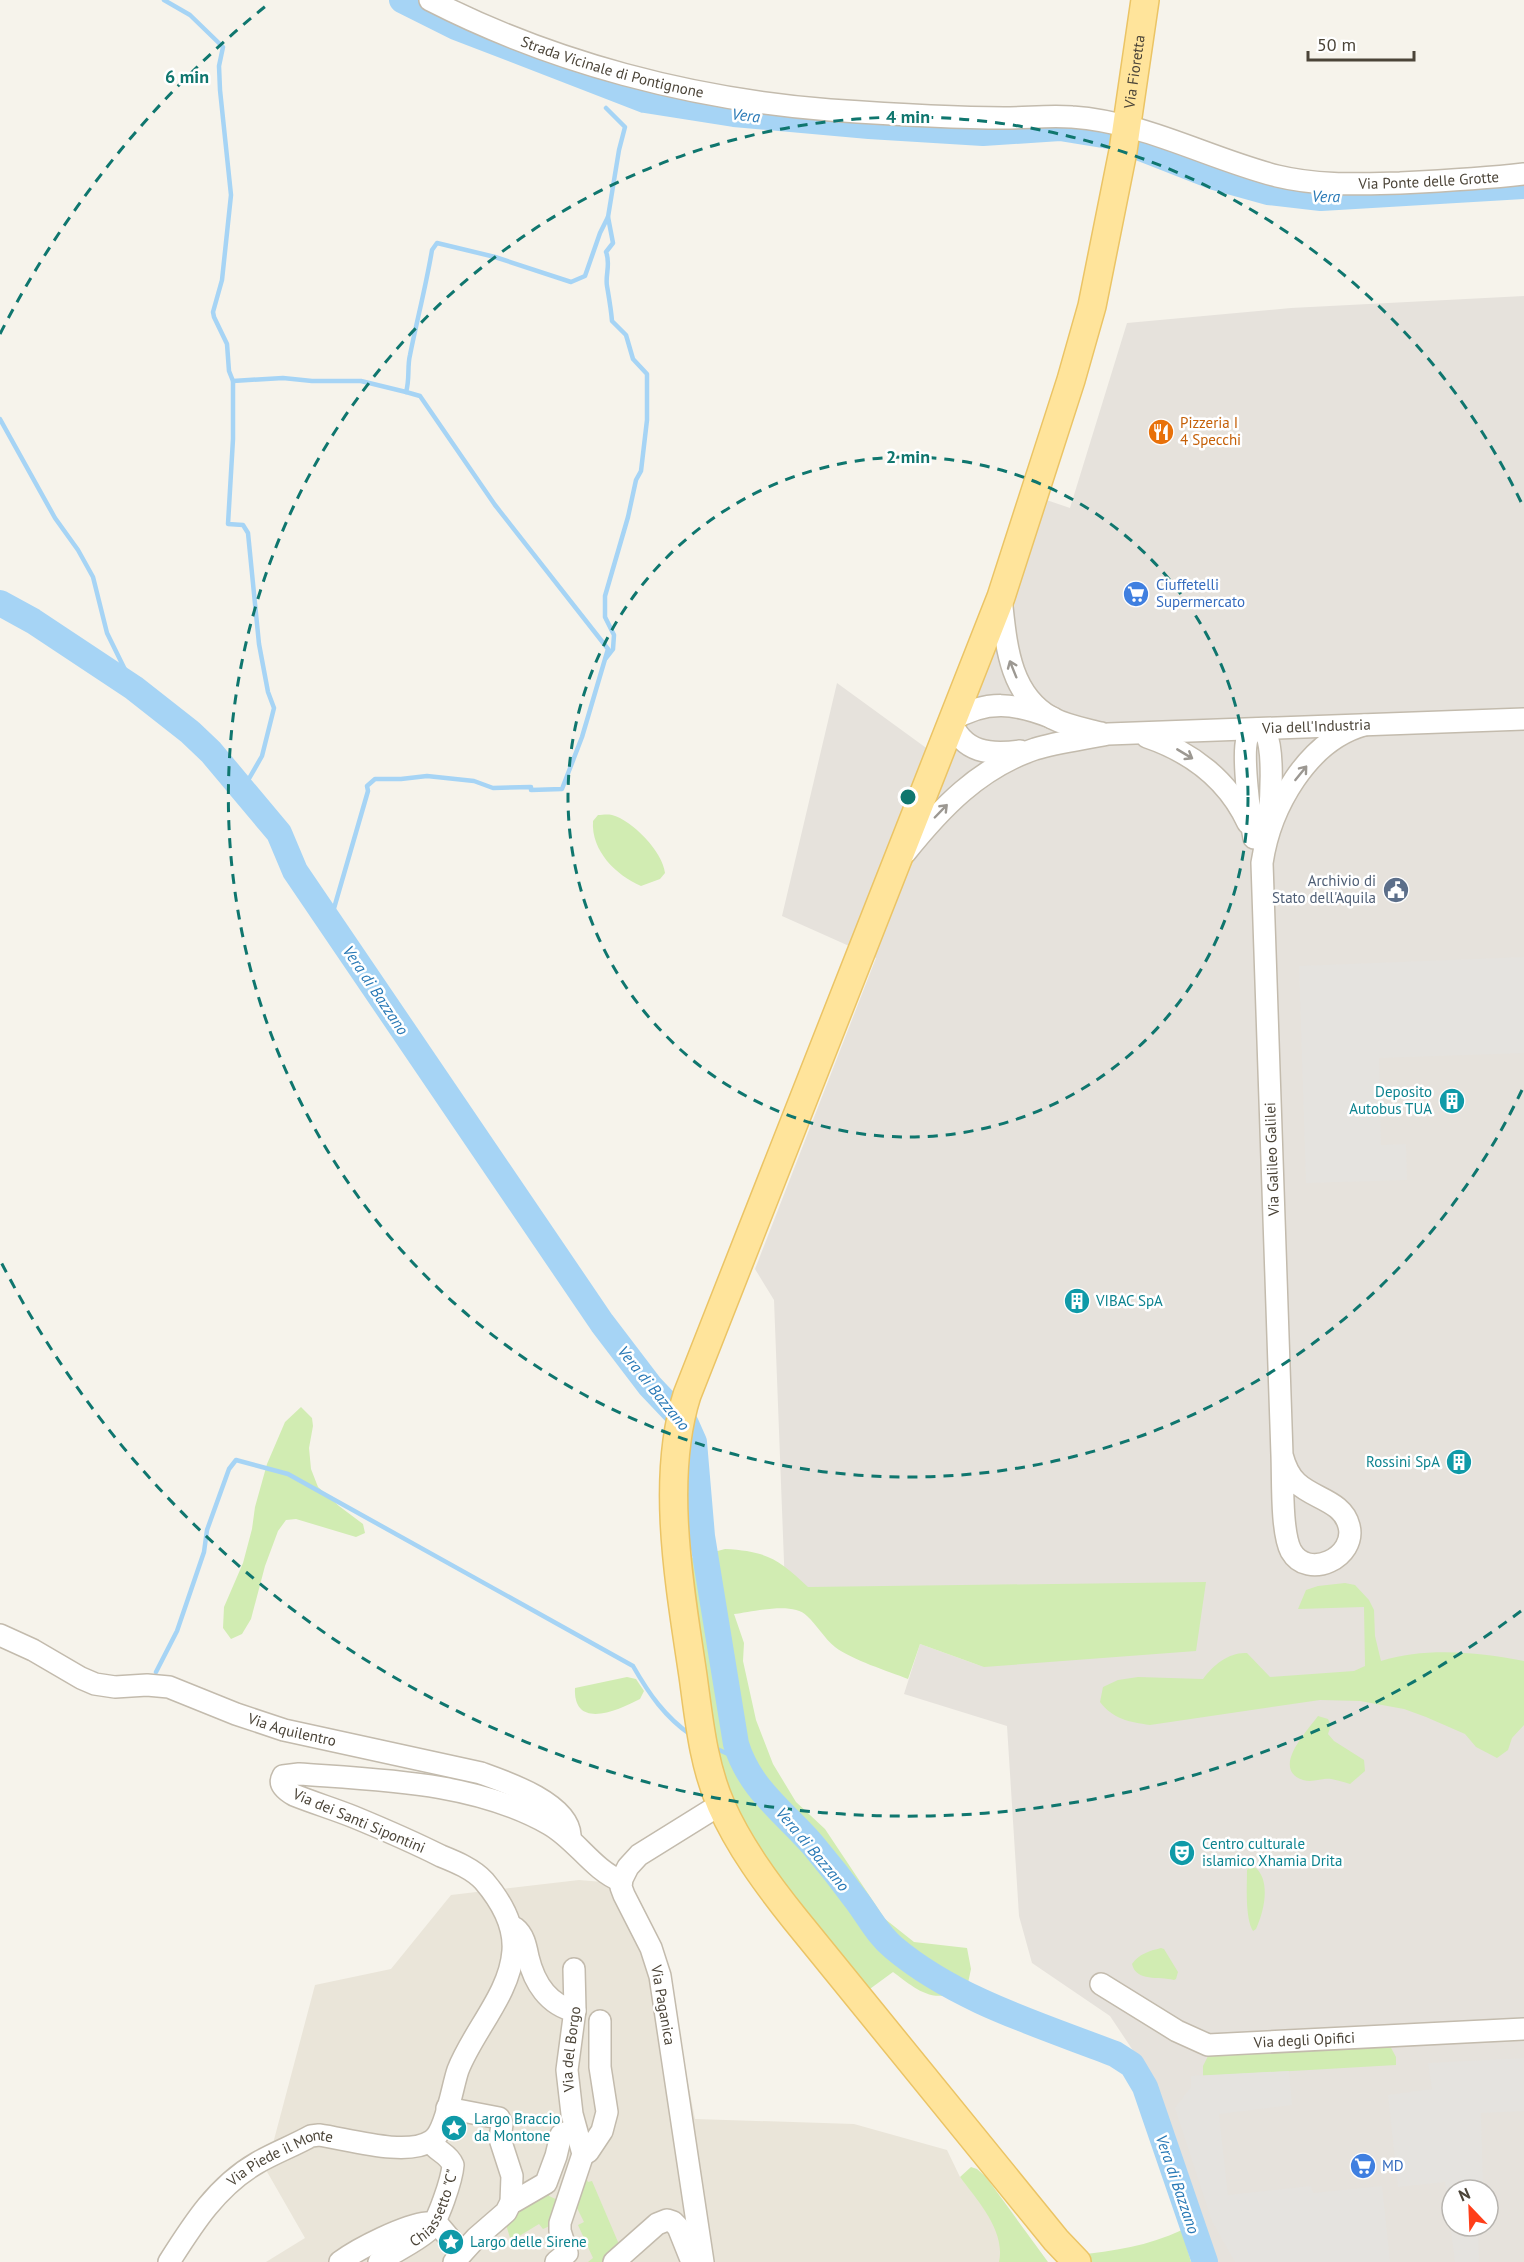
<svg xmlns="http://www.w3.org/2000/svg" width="1524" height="2262" font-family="'PT Sans',sans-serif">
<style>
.residential{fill:#eae5d9}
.industrial{fill:#e6e2dc;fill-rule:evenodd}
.green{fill:#d1ecb2}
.parking{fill:#e5e3df}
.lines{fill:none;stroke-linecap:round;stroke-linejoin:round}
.stream{stroke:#a6d4f5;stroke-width:4.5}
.river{stroke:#a6d4f5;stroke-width:26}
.minor-casing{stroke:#c3bbad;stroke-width:24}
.major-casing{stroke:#ebc465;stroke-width:30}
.minor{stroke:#fff;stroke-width:21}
.major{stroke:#ffe49b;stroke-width:27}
.oneway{stroke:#9c9892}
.ring{fill:none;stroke:#0f766e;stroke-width:3;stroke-dasharray:10 8}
.labels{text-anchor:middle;stroke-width:5;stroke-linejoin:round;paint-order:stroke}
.street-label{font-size:15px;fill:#4b4438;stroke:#fff}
.food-label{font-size:15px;fill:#c56008;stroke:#fff;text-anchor:start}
.shop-label{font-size:15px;fill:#366cbe;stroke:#fff;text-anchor:start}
.service-label{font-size:15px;fill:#4e5e75;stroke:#fff;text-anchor:end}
.culture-label{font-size:15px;fill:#0d838f;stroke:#fff;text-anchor:start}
.water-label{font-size:16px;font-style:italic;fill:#2879b6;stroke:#fff}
.centre{fill:#0f766e;stroke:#fff;stroke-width:3}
.ring-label{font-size:18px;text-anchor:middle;font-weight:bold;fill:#0f766e;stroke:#fff;stroke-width:5;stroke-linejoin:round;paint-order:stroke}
</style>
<rect width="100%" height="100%" fill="#f6f3eb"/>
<!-- residential -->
<polygon class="residential" points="579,1880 603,1882 614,1892 675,2017 695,2119 854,2124 947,2150 960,2177 999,2225 1007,2262 266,2262 305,2238 266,2170 315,1985 391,1969 451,1895"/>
<!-- industrial -->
<path class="industrial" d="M1524 296V2262H1213L1152 2079 1110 2016 1032 1963 1019 1916 1007 1726 904 1694 920 1644 984 1667 785 1588 774 1300 755 1269 876 958 782 916 837 683 929 750 1026 493 1070 508 1127 323 1291 308ZM1452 2190H1488V2226H1452Z"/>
<!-- green -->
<g class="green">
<path d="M598 815C602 815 607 814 612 815 632 820 663 852 665 873L660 879 641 886C616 875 591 851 593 821Z"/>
<polygon points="301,1407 312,1418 313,1426 309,1448 311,1469 318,1487 339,1506 363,1524 365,1533 356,1537 296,1519 286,1520 278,1531 265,1566 251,1619 242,1634 231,1639 223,1628 224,1607 243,1563 252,1529 255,1507 267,1464 285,1422"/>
<path d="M725 1549C766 1551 779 1559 808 1587L1206 1582 1196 1651 984 1667 920 1644 908 1679C888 1671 852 1660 835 1647 824 1638 817 1625 807 1616 793 1601 753 1612 734 1614L744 1643 743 1661 756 1720 773 1764 796 1802 825 1829 885 1919 914 1942 967 1948 971 1969 968 1983C961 1987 953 1993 946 1995 926 2000 907 1982 893 1972L863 1994 723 1799 684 1560Z"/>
<path d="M1345 1583 1355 1585 1369 1600 1374 1610 1375 1636 1381 1661C1426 1647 1478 1652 1524 1661V1725L1512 1738 1508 1750 1497 1758 1476 1747 1465 1734 1426 1717 1404 1709 1360 1701 1320 1700 1150 1725C1129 1722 1113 1719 1100 1702L1103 1687 1118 1680 1138 1677 1203 1679C1213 1665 1229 1652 1247 1653L1270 1677 1354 1671 1365 1666 1364 1607 1298 1609 1306 1590 1318 1586Z"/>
<path d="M627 1677 636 1679 644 1691 640 1699C619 1710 573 1731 575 1688Z"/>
<path d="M1318 1716 1328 1719 1331 1725 1328 1734 1334 1741 1364 1760 1365 1771 1350 1784C1344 1782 1337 1780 1331 1779 1323 1778 1312 1783 1303 1780 1270 1769 1308 1730 1318 1716Z"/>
<path d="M1249 1868H1256C1271 1882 1264 1912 1256 1929L1253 1931C1245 1918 1247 1886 1247 1870Z"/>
<path d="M1161 1948 1164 1949 1178 1972 1176 1979 1174 1980C1159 1976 1136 1982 1132 1964 1139 1954 1149 1951 1161 1948Z"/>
<polygon points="1389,2044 1396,2057 1396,2065 1203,2076 1203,2066 1209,2054"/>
<path d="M971 2167 977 2169 986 2177 1048 2262H999C1006 2231 977 2200 960 2177Z"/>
<polygon points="557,2175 549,2196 562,2202 552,2225 543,2229 539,2224 511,2241 504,2218"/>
<polygon points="585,2175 588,2182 592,2181 621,2249 607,2262 588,2262 593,2258 578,2225 584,2222 572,2198"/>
<path d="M1182 2230 1191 2262H1084L1076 2255C1114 2251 1148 2246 1182 2230Z"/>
</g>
<!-- parking -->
<g class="parking">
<polygon points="1524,957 1524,1053 1379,1058 1381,1145 1406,1144 1407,1180 1306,1183 1299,966"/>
<polygon points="1524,2058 1524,2111 1481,2113 1483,2190 1452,2190 1452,2226 1484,2226 1484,2233 1478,2233 1479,2262 1455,2262 1445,2182 1398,2187 1388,2095 1432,2089 1428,2063"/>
<polygon points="1289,2071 1292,2105 1219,2114 1228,2195 1311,2186 1313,2193 1382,2186 1390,2262 1235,2262 1212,2221 1175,2108 1191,2087 1191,2076"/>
</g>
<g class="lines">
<!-- stream -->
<g class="stream">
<polyline points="164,0 190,15 223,47 219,66 220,90 231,195 222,280 213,312 214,317 227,344 229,371 233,381 233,439 228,524 243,525 248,533 259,644 268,692 274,708 262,756 243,789"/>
<path d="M233 381 283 378 312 381H361L406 392C410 379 407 367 410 355 417 320 426 286 432 250L437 243 495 257 571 282 585 276 600 233 608 217 619 150 625 127 606 108"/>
<polyline points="0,419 55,518 78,550 93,577 107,633 134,688"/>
<path d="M606 658 613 649 614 635 605 617V596L628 517 636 480 641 471 647 420V374L633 359 626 335 612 321C611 309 609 298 607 286 605 275 611 264 606 252L613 243 608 217"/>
<polyline points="330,922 368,791 367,786 375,779 401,779 427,776 474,781 493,788 531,787 531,790 562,789 582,737 608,649 495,505 420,396 406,392"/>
<path d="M156 1672 177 1631 204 1552 207 1530 229 1469 236 1460 288 1474 633 1666C649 1694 665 1717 691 1735"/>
<polyline points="715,1748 741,1760"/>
</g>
<!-- river -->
<g class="river">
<polyline points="402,0 456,27 645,100 734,114 869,126 983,133 1060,128 1109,136"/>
<polyline points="1135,146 1214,177 1268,192 1321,198 1524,186"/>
<path d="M0 603 33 621 134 688 190 732 211 752 279 833 295 871 602 1323 650 1386 686 1424 694 1442 702 1536 736 1744C750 1789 782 1810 812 1844 828 1863 843 1882 857 1901 869 1917 878 1935 894 1948 956 2000 1040 2025 1115 2054L1132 2065 1145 2087 1205 2262"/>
</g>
<!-- minor casing -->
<g class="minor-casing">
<g id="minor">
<path id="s1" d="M430 0C553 63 692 99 830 110 887 114 947 118 1004 118 1027 118 1050 115 1072 117 1145 122 1207 158 1277 176 1318 186 1359 184 1400 183 1442 181 1483 179 1524 174"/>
<path d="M1001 598C1006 641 1008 694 1052 718 1067 726 1085 729 1101 733"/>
<path d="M1147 737C1191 752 1228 780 1248 823"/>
<path d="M1020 751C990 755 963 753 951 721 986 699 1016 703 1053 718"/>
<path d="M1254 838C1250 818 1242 757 1247 739 1249 733 1252 731 1257 729L1266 734C1274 751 1271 799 1269 819"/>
<path id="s2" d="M905 853C941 808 979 768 1035 749 1058 742 1084 739 1108 734L1524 719"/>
<path d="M1282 1455C1285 1466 1289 1476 1297 1483 1314 1499 1343 1501 1349 1526 1357 1557 1308 1581 1291 1551 1281 1532 1283 1479 1282 1455L1262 863C1270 808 1307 741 1364 725"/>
<path id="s3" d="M0 1635 33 1650 81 1678 95 1684 115 1687 147 1685 169 1687 236 1714 284 1730 481 1773C506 1782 568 1803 570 1835"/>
<path d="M515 1928C524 1935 526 1947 528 1957 534 1982 548 2005 575 2011"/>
<path id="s4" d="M1101 1984 1177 2031 1208 2045 1524 2029"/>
<polyline points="447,2108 499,2118 502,2124 500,2139 512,2176 511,2202 506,2212 476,2238 454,2262"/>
<polyline points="583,2154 588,2152 602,2131 607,2112 600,2067 600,2021"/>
<polyline points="511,2202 515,2201 546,2183 556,2156 561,2135 575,2129"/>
<polyline points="435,2221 462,2253"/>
<path id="s5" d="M169 2262C193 2224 217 2186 257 2163 274 2153 293 2146 311 2136L319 2135C348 2139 406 2157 431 2141 446 2133 452 2087 458 2070 473 2031 510 1994 513 1951 515 1924 501 1901 484 1881 473 1869 456 1862 441 1856 413 1842 383 1829 354 1817 334 1809 314 1803 294 1795 287 1791 278 1785 283 1776L299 1774C382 1780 475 1782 549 1824 576 1839 593 1870 621 1881"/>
<path d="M340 2262C359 2248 405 2225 427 2223"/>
<path id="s6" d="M379 2262C395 2251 414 2243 428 2231 438 2222 452 2179 453 2165 448 2153 437 2152 431 2142"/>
<path id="s7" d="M556 2262 567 2253 560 2231V2223L583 2154 572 2114 567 2070 575 2010 574 1969"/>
<polyline points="614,2262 657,2224 667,2220 673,2222 678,2227 692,2262"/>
<polyline points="703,2262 660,1976 651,1948 624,1895 621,1887 622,1879 628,1867 639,1855 721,1804"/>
</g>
</g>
<!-- major casing -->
<g class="major-casing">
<g id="major">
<path id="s8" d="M1077 2262 1056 2240 795 1919C767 1884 739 1846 721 1805 703 1764 699 1719 693 1676 680 1588 660 1480 687 1395L1001 597 1071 380 1092 306 1123 151 1145 0"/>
</g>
</g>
<!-- minor -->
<use href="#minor" class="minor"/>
<!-- major -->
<use href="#major" class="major"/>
</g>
<!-- one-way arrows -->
<defs><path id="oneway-shaft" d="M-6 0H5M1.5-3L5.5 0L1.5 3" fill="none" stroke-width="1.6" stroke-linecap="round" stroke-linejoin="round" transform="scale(1.5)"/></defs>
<g class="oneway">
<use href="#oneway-shaft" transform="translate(1013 669) rotate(-112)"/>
<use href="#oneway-shaft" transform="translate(1185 754) rotate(31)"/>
<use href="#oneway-shaft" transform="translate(1301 773) rotate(-51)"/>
<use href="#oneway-shaft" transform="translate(941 811) rotate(-46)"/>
</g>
<!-- distance rings -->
<g class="ring">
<circle cx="908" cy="797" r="340"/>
<path d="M1522 1090A680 680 0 1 1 1522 504"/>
<path d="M1521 1611A1019 1019 0 0 1 0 1260M0 334A1019 1019 0 0 1 267 5"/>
</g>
<!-- icons -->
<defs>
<g id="restaurant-disc" transform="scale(1.35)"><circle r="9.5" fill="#e8710a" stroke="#fff"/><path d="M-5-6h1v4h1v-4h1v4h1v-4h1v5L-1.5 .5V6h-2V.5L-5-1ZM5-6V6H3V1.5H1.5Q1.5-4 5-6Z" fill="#fff"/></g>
<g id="supermarket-disc" transform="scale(1.35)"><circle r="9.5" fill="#3f7fe0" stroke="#fff"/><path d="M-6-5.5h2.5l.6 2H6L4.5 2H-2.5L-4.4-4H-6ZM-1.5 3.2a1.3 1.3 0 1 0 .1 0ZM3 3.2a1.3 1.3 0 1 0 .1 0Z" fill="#fff"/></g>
<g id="civic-disc" transform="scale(1.35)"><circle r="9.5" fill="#5c6f8a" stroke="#fff"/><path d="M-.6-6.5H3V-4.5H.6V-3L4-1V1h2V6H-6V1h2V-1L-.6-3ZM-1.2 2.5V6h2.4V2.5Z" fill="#fff"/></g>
<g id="building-disc" transform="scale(1.35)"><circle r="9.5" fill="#0f9aa8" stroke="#fff"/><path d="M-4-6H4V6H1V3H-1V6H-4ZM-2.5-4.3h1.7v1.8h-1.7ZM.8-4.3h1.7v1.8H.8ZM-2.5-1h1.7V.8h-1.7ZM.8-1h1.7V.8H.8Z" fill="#fff"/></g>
<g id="theatre-disc" transform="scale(1.35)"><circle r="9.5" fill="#0f9aa8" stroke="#fff"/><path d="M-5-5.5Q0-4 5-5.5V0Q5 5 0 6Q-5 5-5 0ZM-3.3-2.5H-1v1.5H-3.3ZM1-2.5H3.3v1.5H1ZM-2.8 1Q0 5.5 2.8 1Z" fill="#fff"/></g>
<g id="sight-disc" transform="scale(1.35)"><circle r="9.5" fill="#0f9aa8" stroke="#fff"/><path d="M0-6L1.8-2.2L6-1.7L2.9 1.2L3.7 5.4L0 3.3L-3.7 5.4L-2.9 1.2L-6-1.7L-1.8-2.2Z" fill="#fff"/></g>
</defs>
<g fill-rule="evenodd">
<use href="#restaurant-disc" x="1161" y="432"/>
<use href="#supermarket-disc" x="1136" y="594"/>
<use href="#civic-disc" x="1396" y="890"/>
<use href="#building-disc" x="1452" y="1101"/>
<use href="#building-disc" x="1077" y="1301"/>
<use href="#building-disc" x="1459" y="1462"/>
<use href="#theatre-disc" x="1182" y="1853"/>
<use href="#sight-disc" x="454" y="2128"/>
<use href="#supermarket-disc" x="1363" y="2166"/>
<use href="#sight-disc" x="451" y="2242"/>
</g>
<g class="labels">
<!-- street labels -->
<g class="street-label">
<text dy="5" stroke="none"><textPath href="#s1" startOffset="195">Strada Vicinale di Pontignone</textPath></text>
<text dy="5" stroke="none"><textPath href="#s8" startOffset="2397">Via Fioretta</textPath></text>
<text dy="5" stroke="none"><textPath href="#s1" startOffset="1026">Via Ponte delle Grotte</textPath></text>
<text dy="5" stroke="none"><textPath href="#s2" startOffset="452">Via dell'Industria</textPath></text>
<text transform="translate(1272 1159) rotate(-92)" y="5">Via Galileo Galilei</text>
<text dy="5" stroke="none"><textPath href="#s3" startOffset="312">Via Aquilentro</textPath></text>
<text transform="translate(359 1821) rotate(23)" y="5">Via dei Santi Sipontini</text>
<text transform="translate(663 2005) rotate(80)" y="5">Via Paganica</text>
<text dy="5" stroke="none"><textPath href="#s4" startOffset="220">Via degli Opifici</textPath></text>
<text dy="5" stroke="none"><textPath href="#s7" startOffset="225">Via del Borgo</textPath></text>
<text dy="5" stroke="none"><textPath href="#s5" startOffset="158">Via Piede il Monte</textPath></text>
<text dy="5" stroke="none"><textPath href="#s6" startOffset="81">Chiassetto "C"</textPath></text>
</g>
<!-- food labels -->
<g class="food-label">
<text x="1180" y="428">Pizzeria I<tspan x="1180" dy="17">4 Specchi</tspan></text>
</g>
<!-- shop labels -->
<g class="shop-label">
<text x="1156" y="590">Ciuffetelli<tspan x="1156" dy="17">Supermercato</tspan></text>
<text x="1382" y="2171">MD</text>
</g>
<!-- service labels -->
<g class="service-label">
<text x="1376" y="886">Archivio di<tspan x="1376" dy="17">Stato dell'Aquila</tspan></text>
</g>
<!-- culture labels -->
<g class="culture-label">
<text x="1432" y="1097" text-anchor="end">Deposito<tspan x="1432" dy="17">Autobus TUA</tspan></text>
<text x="1096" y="1306">VIBAC SpA</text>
<text x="1440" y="1467" text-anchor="end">Rossini SpA</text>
<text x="1202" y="1849">Centro culturale<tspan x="1202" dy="17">islamico Xhamia Drita</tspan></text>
<text x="474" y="2124">Largo Braccio<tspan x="474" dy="17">da Montone</tspan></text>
<text x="470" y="2247">Largo delle Sirene</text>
</g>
<!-- water labels -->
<g class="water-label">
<text transform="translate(746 115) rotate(6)" y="6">Vera</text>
<text transform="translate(1326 196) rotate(1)" y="6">Vera</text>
<text transform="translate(376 990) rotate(56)" y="6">Vera di Bazzano</text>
<text transform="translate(654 1388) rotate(51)" y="6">Vera di Bazzano</text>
<text transform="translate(813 1849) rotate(50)" y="6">Vera di Bazzano</text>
<text transform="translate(1178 2184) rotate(71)" y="6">Vera di Bazzano</text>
</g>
</g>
<circle cx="908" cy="797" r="9" class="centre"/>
<g class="ring-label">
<text x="187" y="83">6 min</text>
<text x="908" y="123">4 min</text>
<text x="908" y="463">2 min</text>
</g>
<!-- north arrow -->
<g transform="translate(1470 2208) rotate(337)"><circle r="28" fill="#ffffff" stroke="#b7b4af" stroke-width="1.5"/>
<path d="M0-4.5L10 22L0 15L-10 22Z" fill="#ff3e19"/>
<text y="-9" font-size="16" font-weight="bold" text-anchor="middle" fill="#4b4438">N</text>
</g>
<!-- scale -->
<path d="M1308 51v9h106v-9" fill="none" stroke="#4b4438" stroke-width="3"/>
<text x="1317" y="51" font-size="18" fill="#4b4438" stroke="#ffffff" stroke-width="4.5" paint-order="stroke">50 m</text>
</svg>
